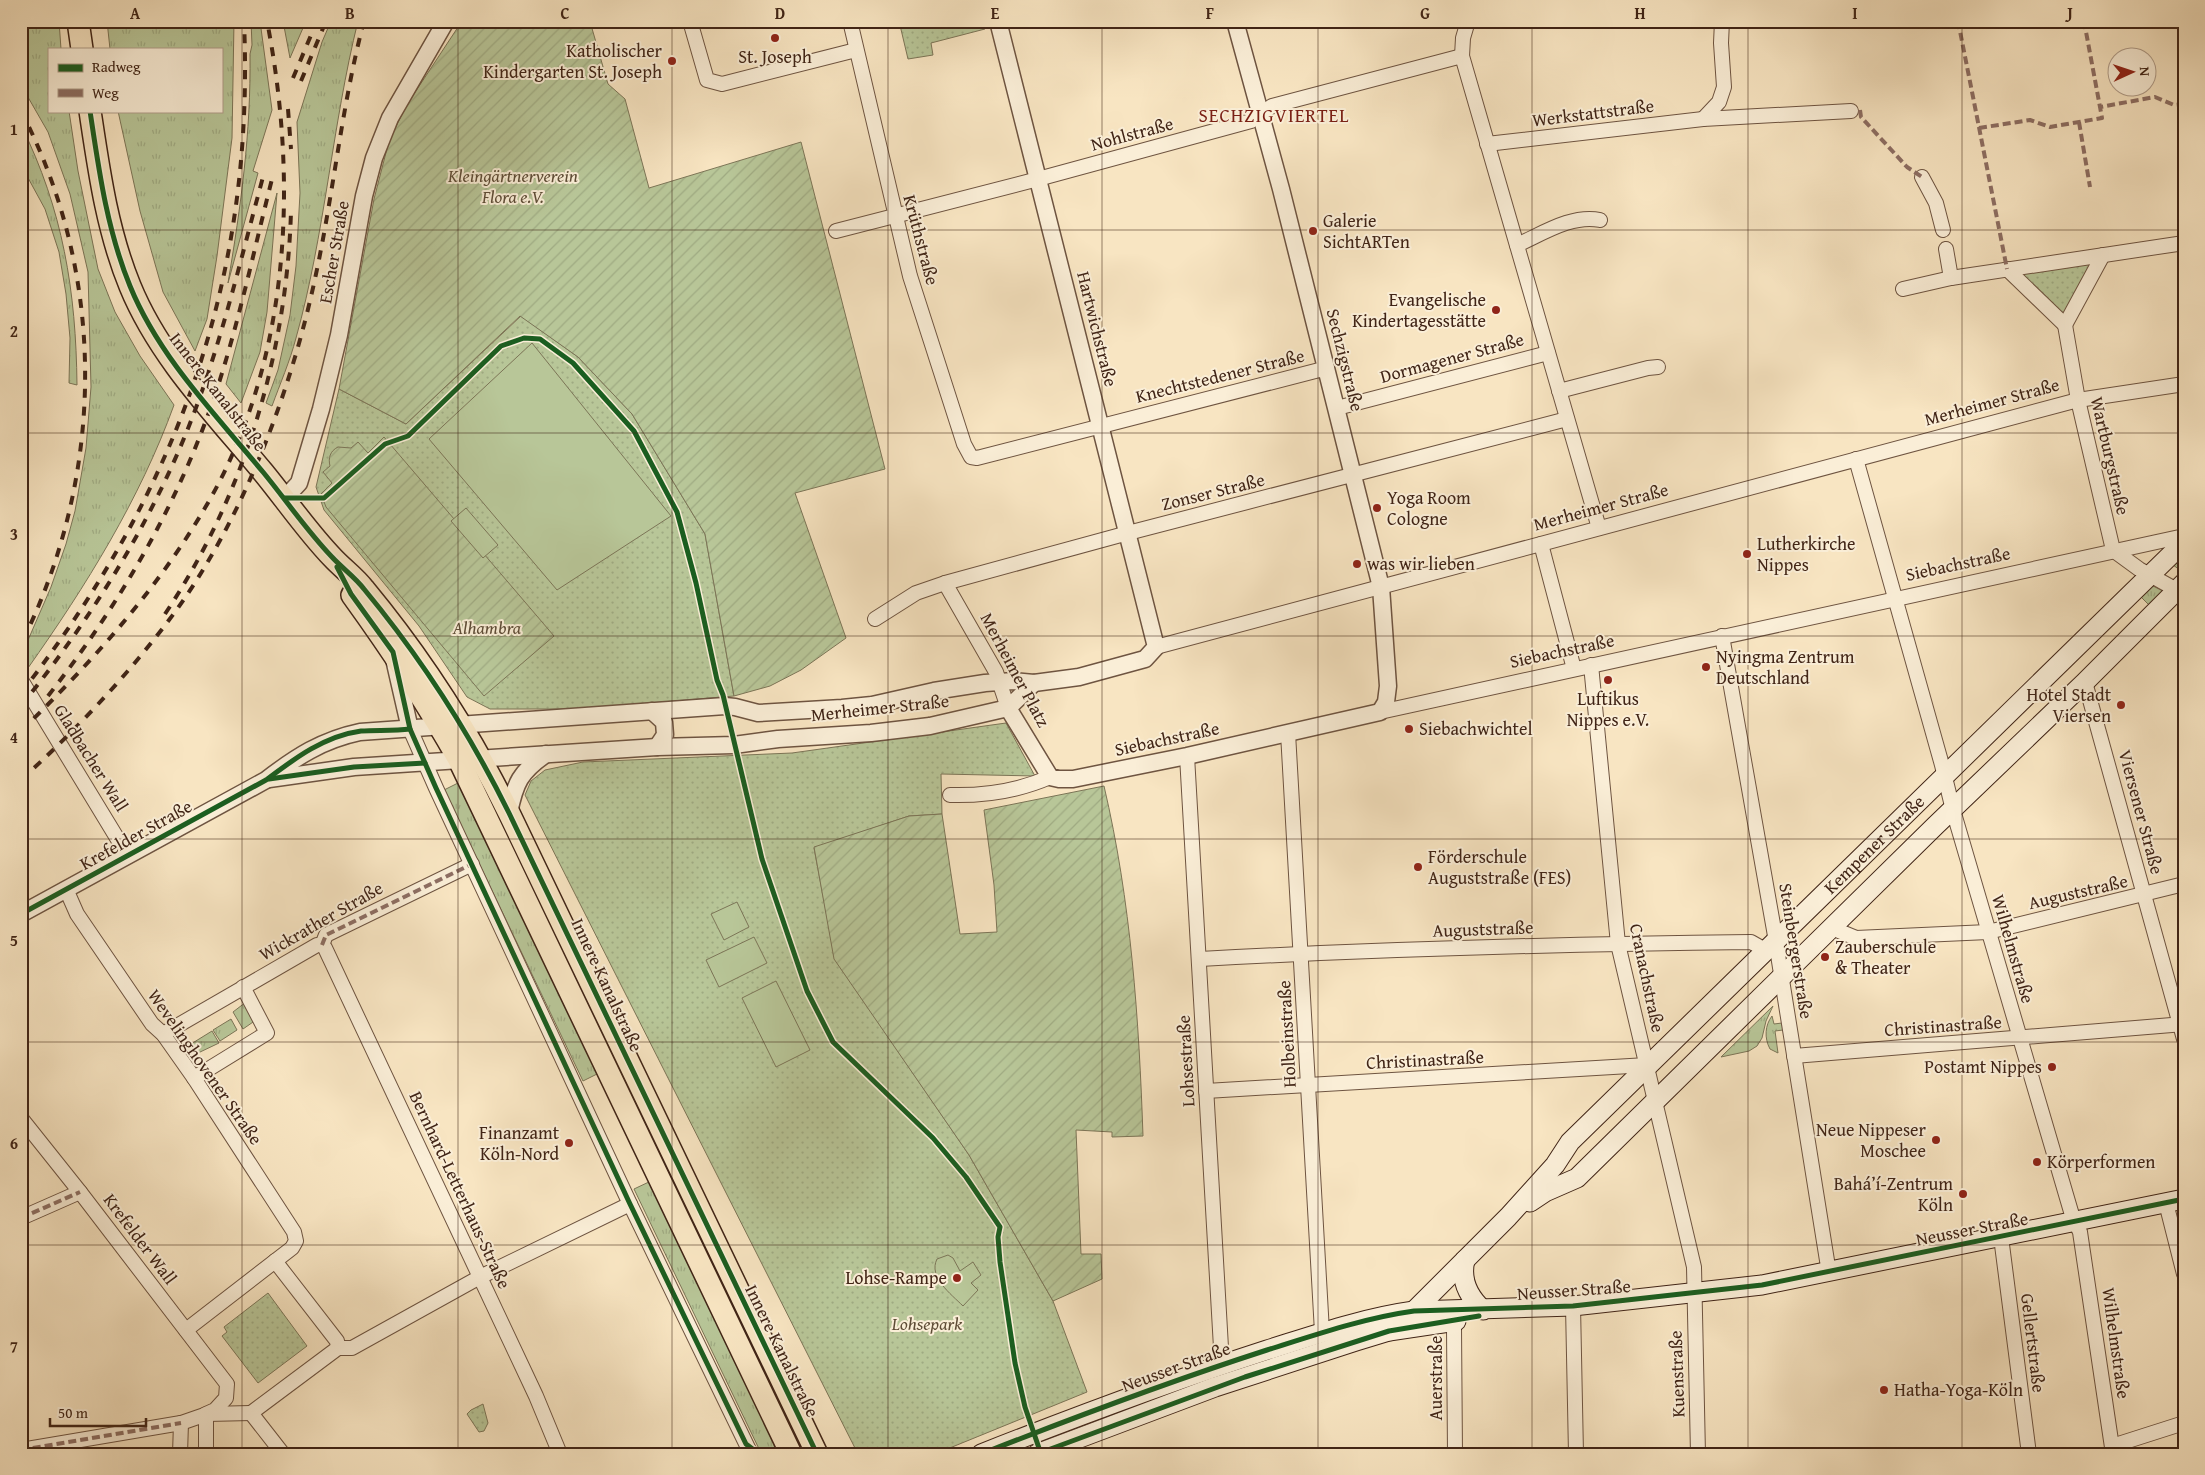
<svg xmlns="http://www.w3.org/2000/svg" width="2205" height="1475" font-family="'Gentium Book Plus',serif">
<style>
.grass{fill:url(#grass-tufts);stroke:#7c7557}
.park{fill:url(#park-dots);stroke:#7c7557}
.garden{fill:url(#garden-furrows);stroke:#7c7557}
.pitch{fill:#b8c698;stroke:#7c7557}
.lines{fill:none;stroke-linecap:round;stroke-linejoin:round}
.minor-casing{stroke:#6e5441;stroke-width:16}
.tertiary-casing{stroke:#6e5441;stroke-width:19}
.secondary-casing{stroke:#402416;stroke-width:21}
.primary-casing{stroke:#402416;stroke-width:24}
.minor{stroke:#faeed7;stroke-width:14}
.tertiary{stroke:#faeed7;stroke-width:16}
.secondary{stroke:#faeed7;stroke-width:19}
.primary{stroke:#f8e5c2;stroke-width:21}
.rail{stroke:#402416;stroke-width:4;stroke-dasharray:9 9;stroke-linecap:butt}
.quiet{stroke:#8d6e63;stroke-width:4;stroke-dasharray:8 4;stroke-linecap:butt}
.cycleway-casing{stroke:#faeed7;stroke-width:8}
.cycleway{stroke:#1b5e20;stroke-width:5}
.grid{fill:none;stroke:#402416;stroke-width:1;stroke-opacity:0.55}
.poi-dot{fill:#8f2418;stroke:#faeed7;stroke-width:2}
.labels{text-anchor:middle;stroke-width:4;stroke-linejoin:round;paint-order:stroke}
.poi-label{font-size:18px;fill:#402416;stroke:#faeed7;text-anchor:start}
.street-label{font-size:18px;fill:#402416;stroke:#faeed7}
.park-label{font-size:18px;font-style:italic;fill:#5e4c36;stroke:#faeed7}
.neighbourhood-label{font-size:19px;letter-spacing:1px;fill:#7a1f14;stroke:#faeed7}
.neatline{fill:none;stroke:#402416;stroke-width:2}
.grid-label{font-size:16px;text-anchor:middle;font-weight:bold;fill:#402416}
</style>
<defs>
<pattern id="grass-tufts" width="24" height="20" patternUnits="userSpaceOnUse" patternTransform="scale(1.25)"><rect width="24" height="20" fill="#b8c698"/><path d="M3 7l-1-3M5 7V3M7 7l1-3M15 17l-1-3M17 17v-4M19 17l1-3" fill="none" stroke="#9faa82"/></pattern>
<pattern id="park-dots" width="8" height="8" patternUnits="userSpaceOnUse" patternTransform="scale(1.25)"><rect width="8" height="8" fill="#b8c698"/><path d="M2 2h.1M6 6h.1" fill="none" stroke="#9faa82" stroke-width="1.8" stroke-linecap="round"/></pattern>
<pattern id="garden-furrows" width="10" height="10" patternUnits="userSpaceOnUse" patternTransform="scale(1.25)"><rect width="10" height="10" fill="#b8c698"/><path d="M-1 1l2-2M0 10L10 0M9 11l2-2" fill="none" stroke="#9faa82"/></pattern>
</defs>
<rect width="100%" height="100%" fill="#f8e5c2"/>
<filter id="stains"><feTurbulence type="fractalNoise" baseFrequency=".004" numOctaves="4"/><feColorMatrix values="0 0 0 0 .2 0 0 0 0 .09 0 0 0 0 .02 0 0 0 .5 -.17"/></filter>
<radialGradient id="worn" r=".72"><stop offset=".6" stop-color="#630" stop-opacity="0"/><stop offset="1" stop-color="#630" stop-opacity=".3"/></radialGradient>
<!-- grass -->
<g class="grass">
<path d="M21 21H59L61 49H49V111H69L78 171 98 269 115 312 140 356 174 405C140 499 86 586 28 668L22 654 51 587 66 544 75 511 86 448 91 387 88 272 70 194 48 132 21 85Z"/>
<polygon points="107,21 234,21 232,138 217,256 207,319 195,351 163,292 140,211 118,111 221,111 221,49 110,49"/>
<path d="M251 21H260L272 110 253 171 258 173 228 283C241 205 251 133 250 54L252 45Z"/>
<polygon points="283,21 306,21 290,58"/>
<path d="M331 21H358C332 126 325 234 296 338 290 361 280 384 272 406L266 403 278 370 290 315 296 266 300 193 297 122 322 42Z"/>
<path d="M21 125C63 210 76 291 77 385L69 383 70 338 66 294 59 252 45 209 21 165Z"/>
<polygon points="277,193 267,312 260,352 241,403 226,384"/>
<polygon points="2184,548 2184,573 2169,562"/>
<polygon points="2151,585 2163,591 2153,606 2149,605 2140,596"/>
<polygon points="460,782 599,1073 583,1081 444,790"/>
<polygon points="246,1002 256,1020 243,1029 233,1012"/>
<polygon points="1773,1006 1766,1021 1762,1038 1757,1046 1749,1051 1721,1057"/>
<path d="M1772 1016 1774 1024 1782 1023 1783 1030 1775 1031 1778 1053 1770 1049C1764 1038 1765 1025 1772 1016Z"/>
<polygon points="231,1019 237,1030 220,1041 213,1030"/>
<polygon points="212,1031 219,1043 198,1053 191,1044"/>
<polygon points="651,1181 782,1454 761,1453 634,1189"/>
</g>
<!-- park -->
<g class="park">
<polygon points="899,21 984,21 985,29 931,43 933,55 908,59"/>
<polygon points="2094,261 2063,317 2019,272"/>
<polygon points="521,316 578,357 632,414 705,534 734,696 578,709 490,709 467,697 419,626 324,510 316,487 339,389 406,424"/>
<polygon points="1006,723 1035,776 941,774 942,814 909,816 814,848 835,959 969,1155 1053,1301 1087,1392 935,1454 858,1454 525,795 531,781 545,770 583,762 792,753"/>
<polygon points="268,1293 307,1346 258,1383 222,1336 227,1332 224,1327"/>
<polygon points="483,1404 488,1423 484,1431 479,1432 467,1414 471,1410"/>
</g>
<!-- garden -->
<g class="garden">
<polygon points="462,21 601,21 591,25 608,84 625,99 649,188 801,142 885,469 795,493 846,638 801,670 770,686 734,696 705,534 632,414 578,357 520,316 406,424 339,389 374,199 389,141 406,106"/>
<path d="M384 437 554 636 484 696 326 507 321 494 332 483 323 472 330 466C328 458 330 451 338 447L351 448 358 442 368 453Z"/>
<path d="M1104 786C1131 901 1139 1019 1143 1136L1112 1137V1132L1076 1130 1081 1254H1101L1102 1279 1053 1301 969 1155 834 959 814 847 909 816 942 814 960 934 997 932 994 885 984 810Z"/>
</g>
<!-- pitch -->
<g class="pitch">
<polygon points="532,343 671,516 557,590 429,439"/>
<polygon points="466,508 498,545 483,558 451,521"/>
<polygon points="737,902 749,927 724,940 711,914"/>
<polygon points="754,937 767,963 719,987 706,960"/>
<polygon points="776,981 810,1050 776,1067 742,998"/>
<path d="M948 1255 953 1258 960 1271 973 1262 981 1275 971 1283 978 1290 963 1306C951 1294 928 1277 937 1259Z"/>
</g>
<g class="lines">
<!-- minor casing -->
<g class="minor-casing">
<g id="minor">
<polyline points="690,21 707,80 722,84 856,50"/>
<polyline points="850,21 910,276 964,444 971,457 977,458 1327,368"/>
<polyline points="1468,21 1463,38 1462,56 1599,528"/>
<polyline points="1703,119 1719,102 1724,87 1721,43 1722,21"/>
<polyline points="1487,144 1703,119 1851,111"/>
<polyline points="1922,177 1936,203 1943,230"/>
<polyline points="836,231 1038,179 1251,121 1272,106 1462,56"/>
<path d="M1517 245C1542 234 1572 214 1600 220"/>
<polyline points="1946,249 1951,278"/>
<polyline points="2007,269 2065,325"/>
<polyline points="1903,289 1951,278 2184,243"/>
<polyline points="2065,325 2078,400 2113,550 2139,569 2184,594"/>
<polyline points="2065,325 2103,255"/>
<polyline points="1559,391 1648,368 1658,367"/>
<polyline points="1337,408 1548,353"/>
<polyline points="1856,459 1942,765 1953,810 2072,1215 2080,1232 2113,1454"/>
<polyline points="1541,544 1574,669"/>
<polyline points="945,583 996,672 1008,708"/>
<polyline points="875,619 916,593 945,583 1128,533 1567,419"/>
<polyline points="1722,636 1774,930 1829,1273"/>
<polyline points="1156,647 2078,400 2184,384"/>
<polyline points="1591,665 1618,944 1694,1267 1698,1454"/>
<polyline points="21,680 128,856"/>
<polyline points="2085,682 2184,1039"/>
<polyline points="1380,712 2184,536"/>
<polyline points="410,729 436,788 630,1204 751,1454"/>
<polyline points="1288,733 1322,1332"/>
<polyline points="1187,756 1222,1365"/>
<path d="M950 795C985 796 1018 791 1050 777"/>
<polyline points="66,889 77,914 152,1024 163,1034 194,1078 294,1232 296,1241 292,1248 186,1330"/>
<polyline points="1834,927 1839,931 1856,938 1988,932 2184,884"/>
<polyline points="322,945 325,948 536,1396 560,1454"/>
<polyline points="322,945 326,935 472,864"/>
<path d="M1200 959C1383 949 1567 944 1751 942L1765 950"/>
<polyline points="163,1034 317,945 322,945"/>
<polyline points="1794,1056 2184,1024"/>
<polyline points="194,1078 267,1033 243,987"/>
<polyline points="1206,1091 1647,1065"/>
<polyline points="21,1118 80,1192 227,1384 226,1398 215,1410 206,1414 206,1454"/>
<polyline points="2166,1203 2184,1274"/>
<polyline points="21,1218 80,1192"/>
<polyline points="2001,1237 2029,1454"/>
<polyline points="1573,1306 1576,1454"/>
<polyline points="338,1348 352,1348 480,1277 630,1204"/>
<polyline points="251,1413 338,1348 337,1341 275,1261"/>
<polyline points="251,1413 283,1454"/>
<polyline points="2112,1446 2184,1423"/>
<polyline points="21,1450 181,1423 207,1414 251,1413"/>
<polyline points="180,1454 181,1423"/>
<polyline points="1455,1454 1454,1328 1454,1321 1458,1315"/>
</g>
</g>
<!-- tertiary casing -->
<g class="tertiary-casing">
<g id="tertiary">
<polyline points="285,498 299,483 321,409 339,335 364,196 374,158 390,118 446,21"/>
<polyline points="394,659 410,729"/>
<polyline points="1008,708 1050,777 1059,779 1073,779 1187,756 1380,712 1386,702 1388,686 1381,587 1281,189 1235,21"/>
<polyline points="652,711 664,722 665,735 657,747"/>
<polyline points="269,779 354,767 657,747 734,745 778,739 871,733 930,726 1008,708 1034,683"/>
<path d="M509 813C515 783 520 772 546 754"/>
<path d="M21 914 266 780C296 757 322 740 360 732L725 706 735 707 758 713 842 708 872 705 934 691 985 683 1014 681 1034 683 1079 677 1145 659 1156 647 998 21"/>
</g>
</g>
<!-- secondary casing -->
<g class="secondary-casing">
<g id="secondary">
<polyline points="1530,1202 1545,1192 1577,1178 1935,826 2085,682 2184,583"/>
<path d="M1465 1260C1460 1280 1469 1297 1483 1310"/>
<path id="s1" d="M1389 1331 1414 1311 1508 1217 1555 1165 1570 1142 2184 542"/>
<path d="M981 1454C1075 1417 1171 1381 1267 1350 1315 1335 1364 1318 1414 1311L1573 1306 1762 1285 2184 1199"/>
<polyline points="1037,1454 1215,1387 1356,1341 1389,1331 1456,1321"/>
</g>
</g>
<!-- primary casing -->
<g class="primary-casing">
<g id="primary">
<polyline points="78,21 82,49"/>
<path d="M90 111C99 171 107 230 130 286 159 357 215 414 263 472 286 500 307 531 332 557 342 568 355 577 364 589 422 659 469 732 509 813L817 1454"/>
<path d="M352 595C391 649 427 703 459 760L791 1454"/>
</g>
</g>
<!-- minor -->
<use href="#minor" class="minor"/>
<!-- tertiary -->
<use href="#tertiary" class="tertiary"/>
<!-- secondary -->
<use href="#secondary" class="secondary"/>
<!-- primary -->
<use href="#primary" class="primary"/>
<!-- rail -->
<g class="rail">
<polyline points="293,78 317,21"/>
<polyline points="301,81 326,21"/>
<polyline points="288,109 291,149"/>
<path d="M21 111C108 278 105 477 21 644"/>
<path d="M165 614C244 496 287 353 291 211"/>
<path d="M21 693C178 491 255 278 244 21"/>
<path d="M48 696C120 604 179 503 216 392 239 322 254 250 272 179"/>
<path d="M21 706C89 621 146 532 187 431 220 349 240 262 263 177"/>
<path d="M21 731C92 662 160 587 209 501 291 357 298 180 267 21"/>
<path d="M21 780C77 729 130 673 175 612 244 517 292 389 316 274 334 190 342 104 364 21"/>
</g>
<!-- quiet -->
<g class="quiet">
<polyline points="1958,21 2007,269"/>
<polyline points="2084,21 2100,107"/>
<polyline points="1860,110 1861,117 1907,167 1922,177"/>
<polyline points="2079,122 2090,187"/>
<polyline points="1979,128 2030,120 2050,127 2102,118 2100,107 2155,97 2174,105 2184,104"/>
<polyline points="322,945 326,935 472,864"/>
<polyline points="21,1218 80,1192"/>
<polyline points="21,1450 181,1423"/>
</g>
<!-- cycleway casing -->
<g class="cycleway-casing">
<g id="cycleway">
<path d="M90 111C99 171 107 230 130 286 159 357 215 414 263 472 286 500 307 531 332 557 342 568 355 577 364 589 422 659 469 732 509 813L817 1454"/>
<polyline points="285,498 324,498 385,444 408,436 501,346 524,338 540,339 573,363 634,431 677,512 696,583 717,680 723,695 762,859 807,991 833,1042 933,1138 966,1177 1000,1227 998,1237 1000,1262 1015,1363 1025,1407 1041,1454"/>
<polyline points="337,567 351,594 393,652 410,729 436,788 630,1204 746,1444 759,1454"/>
<polyline points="269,779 354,767 425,763"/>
<path d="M21 914 266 780C294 759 324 736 361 731 377 730 394 731 410 729"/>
<path d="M981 1454C1075 1417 1171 1381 1267 1350 1315 1335 1364 1318 1414 1311L1573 1306 1762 1285 2184 1199"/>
<polyline points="1037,1454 1245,1377 1389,1331 1479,1316"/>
</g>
</g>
<!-- cycleway -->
<use href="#cycleway" class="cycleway"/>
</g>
<!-- grid -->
<path class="grid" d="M242 21V1454M458 21V1454M672 21V1454M888 21V1454M1102 21V1454M1318 21V1454M1532 21V1454M1748 21V1454M1962 21V1454M21 230H2184M21 433H2184M21 636H2184M21 839H2184M21 1042H2184M21 1245H2184"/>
<!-- markers -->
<g class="poi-dot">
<circle cx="775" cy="38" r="5"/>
<circle cx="672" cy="61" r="5"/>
<circle cx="1313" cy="231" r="5"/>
<circle cx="1496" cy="310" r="5"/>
<circle cx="1377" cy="508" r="5"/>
<circle cx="1747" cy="554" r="5"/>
<circle cx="1357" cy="564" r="5"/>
<circle cx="1706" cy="667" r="5"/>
<circle cx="1608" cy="680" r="5"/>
<circle cx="2121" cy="705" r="5"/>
<circle cx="1409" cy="729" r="5"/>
<circle cx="1418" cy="867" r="5"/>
<circle cx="1825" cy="957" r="5"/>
<circle cx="2052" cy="1067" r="5"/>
<circle cx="1936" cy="1140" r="5"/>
<circle cx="569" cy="1143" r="5"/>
<circle cx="2037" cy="1162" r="5"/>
<circle cx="1963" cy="1194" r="5"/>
<circle cx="957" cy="1278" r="5"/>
<circle cx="1884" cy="1390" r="5"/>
</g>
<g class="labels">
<!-- poi labels -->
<g class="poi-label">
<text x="662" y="57" text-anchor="end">Katholischer<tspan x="662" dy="21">Kindergarten St. Joseph</tspan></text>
<text x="775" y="63" text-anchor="middle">St. Joseph</text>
<text x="1323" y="227">Galerie<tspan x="1323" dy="21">SichtARTen</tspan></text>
<text x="1486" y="306" text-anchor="end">Evangelische<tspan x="1486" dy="21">Kindertagesstätte</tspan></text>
<text x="1387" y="504">Yoga Room<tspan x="1387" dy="21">Cologne</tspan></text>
<text x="1757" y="550">Lutherkirche<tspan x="1757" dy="21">Nippes</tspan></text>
<text x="1367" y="570">was wir lieben</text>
<text x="1716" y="663">Nyingma Zentrum<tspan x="1716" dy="21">Deutschland</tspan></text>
<text x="2111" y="701" text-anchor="end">Hotel Stadt<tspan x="2111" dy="21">Viersen</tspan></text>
<text x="1608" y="705" text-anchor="middle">Luftikus<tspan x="1608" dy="21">Nippes e.V.</tspan></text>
<text x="1419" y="735">Siebachwichtel</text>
<text x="1428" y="863">Förderschule<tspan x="1428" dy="21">Auguststraße (FES)</tspan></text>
<text x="1835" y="953">Zauberschule<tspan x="1835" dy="21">&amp; Theater</tspan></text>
<text x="2042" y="1073" text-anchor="end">Postamt Nippes</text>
<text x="1926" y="1136" text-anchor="end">Neue Nippeser<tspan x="1926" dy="21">Moschee</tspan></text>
<text x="559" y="1139" text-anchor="end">Finanzamt<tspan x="559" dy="21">Köln-Nord</tspan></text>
<text x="2047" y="1168">Körperformen</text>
<text x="1953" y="1190" text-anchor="end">Bahá’í-Zentrum<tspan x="1953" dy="21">Köln</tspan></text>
<text x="947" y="1284" text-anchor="end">Lohse-Rampe</text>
<text x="1894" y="1396">Hatha-Yoga-Köln</text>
</g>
<!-- street labels -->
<g class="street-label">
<text transform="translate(1593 113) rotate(-7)" y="6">Werkstattstraße</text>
<text transform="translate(1132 134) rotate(-15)" y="6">Nohlstraße</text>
<text transform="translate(921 240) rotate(75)" y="6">Krüthstraße</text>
<text transform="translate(334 252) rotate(-80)" y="6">Escher Straße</text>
<text transform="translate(1097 329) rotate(76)" y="6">Hartwichstraße</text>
<text transform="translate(1452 358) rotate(-15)" y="6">Dormagener Straße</text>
<text transform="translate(1345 360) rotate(76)" y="6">Sechzigstraße</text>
<text transform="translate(1220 376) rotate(-14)" y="6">Knechtstedener Straße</text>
<text transform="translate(218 392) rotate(52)" y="6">Innere Kanalstraße</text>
<text transform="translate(1992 402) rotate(-15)" y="6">Merheimer Straße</text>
<text transform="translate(2110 456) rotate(77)" y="6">Wartburgstraße</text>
<text transform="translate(1213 492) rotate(-14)" y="6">Zonser Straße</text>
<text transform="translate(1601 507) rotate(-15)" y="6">Merheimer Straße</text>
<text transform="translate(1958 564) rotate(-12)" y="6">Siebachstraße</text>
<text transform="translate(1562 651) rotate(-12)" y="6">Siebachstraße</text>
<text transform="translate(1015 670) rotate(62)" y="6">Merheimer Platz</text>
<text transform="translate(880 708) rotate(-6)" y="6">Merheimer Straße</text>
<text transform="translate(1167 739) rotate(-12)" y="6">Siebachstraße</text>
<text transform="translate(91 758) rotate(58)" y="6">Gladbacher Wall</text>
<text transform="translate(2141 812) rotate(75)" y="6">Viersener Straße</text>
<text transform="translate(136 835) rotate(-29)" y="6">Krefelder Straße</text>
<text dy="6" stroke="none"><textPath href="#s1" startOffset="688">Kempener Straße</textPath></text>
<text transform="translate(2078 892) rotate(-13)" y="6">Auguststraße</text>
<text transform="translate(321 921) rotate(-30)" y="6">Wickrather Straße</text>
<text transform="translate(1483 929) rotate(-2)" y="6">Auguststraße</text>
<text transform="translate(2013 949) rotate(74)" y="6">Wilhelmstraße</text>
<text transform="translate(1796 951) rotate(81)" y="6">Steinbergerstraße</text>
<text transform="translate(1647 978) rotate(78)" y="6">Cranachstraße</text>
<text transform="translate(607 985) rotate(65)" y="6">Innere Kanalstraße</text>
<text transform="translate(1943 1026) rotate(-4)" y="6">Christinastraße</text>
<text transform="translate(1287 1034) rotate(-93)" y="6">Holbeinstraße</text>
<text transform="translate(1425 1060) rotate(-3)" y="6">Christinastraße</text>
<text transform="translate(1186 1061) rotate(-93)" y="6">Lohsestraße</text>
<text transform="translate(205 1067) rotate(55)" y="6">Wevelinghovener Straße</text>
<text transform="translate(460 1190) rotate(65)" y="6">Bernhard-Letterhaus-Straße</text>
<text transform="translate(1972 1229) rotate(-11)" y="6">Neusser Straße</text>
<text transform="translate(140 1239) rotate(53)" y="6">Krefelder Wall</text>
<text transform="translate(1574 1290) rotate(-4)" y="6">Neusser Straße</text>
<text transform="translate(2033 1343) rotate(83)" y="6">Gellertstraße</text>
<text transform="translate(2116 1343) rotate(82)" y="6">Wilhelmstraße</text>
<text transform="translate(782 1351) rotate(64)" y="6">Innere Kanalstraße</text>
<text transform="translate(1176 1367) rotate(-20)" y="6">Neusser Straße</text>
<text transform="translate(1677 1374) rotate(-92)" y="6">Kuenstraße</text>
<text transform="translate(1436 1378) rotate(-90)" y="6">Auerstraße</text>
</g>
<!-- park labels -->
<g class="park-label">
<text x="513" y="182">Kleingärtnerverein<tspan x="513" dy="21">Flora e.V.</tspan></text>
<text x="487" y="634">Alhambra</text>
<text x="927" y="1330">Lohsepark</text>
</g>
<!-- neighbourhood labels -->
<g class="neighbourhood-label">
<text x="1274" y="122">SECHZIGVIERTEL</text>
</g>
</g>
<!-- margin -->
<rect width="2205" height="1475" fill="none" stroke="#f8e5c2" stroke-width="55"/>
<!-- legend -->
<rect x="48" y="48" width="175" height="65" fill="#faeed7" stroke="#b09d8a"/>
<rect x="58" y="64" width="25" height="8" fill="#1b5e20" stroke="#b09d8a"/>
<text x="92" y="72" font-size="15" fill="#402416">Radweg</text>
<rect x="58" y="89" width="25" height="8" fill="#8d6e63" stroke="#b09d8a"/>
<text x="92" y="98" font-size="15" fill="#402416">Weg</text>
<!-- north arrow -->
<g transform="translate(2132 72) rotate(87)"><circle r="24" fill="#faeed7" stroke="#b09d8a"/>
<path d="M0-4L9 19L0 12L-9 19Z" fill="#8f2418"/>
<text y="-8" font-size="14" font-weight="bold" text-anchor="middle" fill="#402416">N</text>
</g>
<!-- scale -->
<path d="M50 1418v8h96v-8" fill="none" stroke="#402416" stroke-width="2.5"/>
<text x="58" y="1418" font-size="15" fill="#402416" stroke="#faeed7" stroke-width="4" paint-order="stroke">50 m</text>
<rect x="28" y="28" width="2150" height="1420" class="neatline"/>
<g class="grid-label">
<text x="135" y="19">A</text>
<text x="350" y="19">B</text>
<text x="565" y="19">C</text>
<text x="780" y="19">D</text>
<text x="995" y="19">E</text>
<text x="1210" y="19">F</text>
<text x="1425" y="19">G</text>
<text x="1640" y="19">H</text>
<text x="1855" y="19">I</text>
<text x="2070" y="19">J</text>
<text x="14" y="135">1</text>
<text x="14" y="337">2</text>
<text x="14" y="540">3</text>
<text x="14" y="743">4</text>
<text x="14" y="946">5</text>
<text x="14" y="1149">6</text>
<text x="14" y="1352">7</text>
</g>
<rect width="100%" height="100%" filter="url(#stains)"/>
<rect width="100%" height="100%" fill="url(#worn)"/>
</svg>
